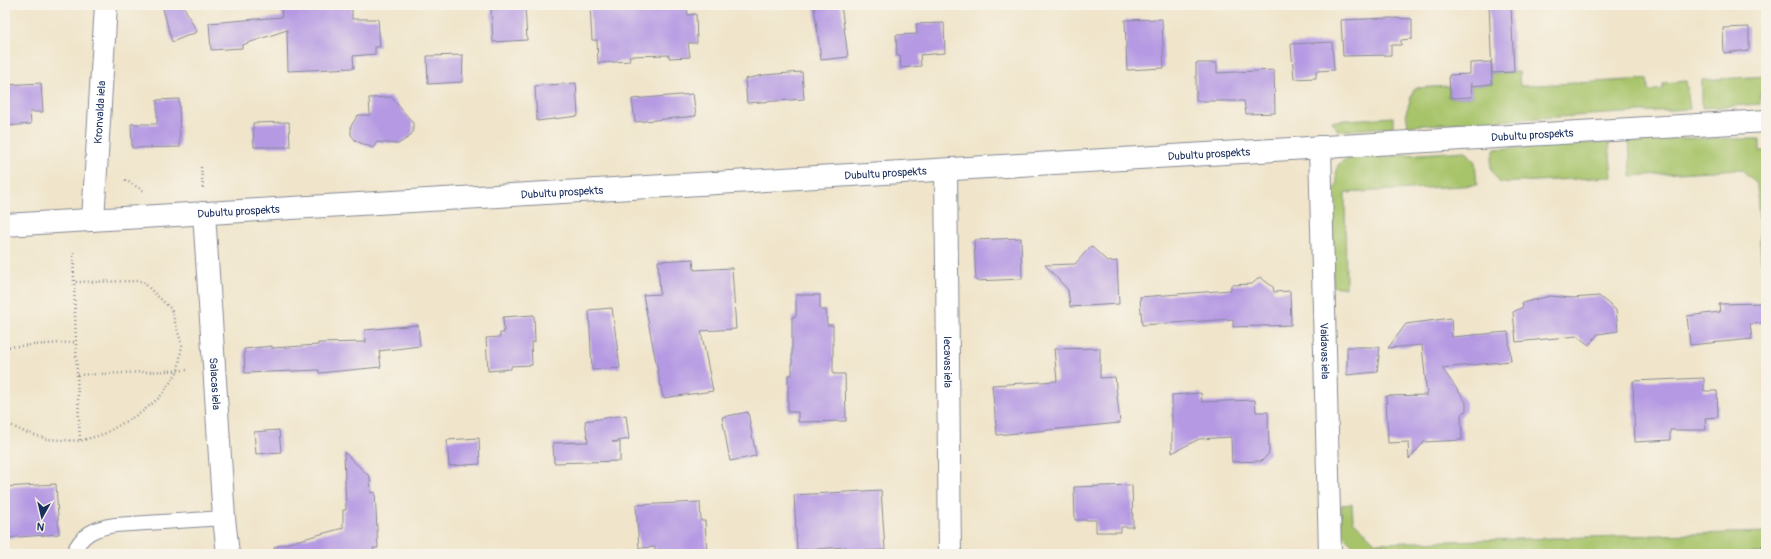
<svg xmlns="http://www.w3.org/2000/svg" width="1771" height="559" font-family="Pangolin,sans-serif">
<style>
.green{fill:#a8c46a;stroke:#627a64}
.building{fill:#b59ae3}
.lines{fill:none;stroke-linecap:round;stroke-linejoin:round}
.service-casing{stroke:#868a94;stroke-width:16}
.minor-casing{stroke:#868a94;stroke-width:24}
.primary-casing{stroke:#868a94;stroke-width:24}
.path{stroke:#868a94;stroke-width:2.5;stroke-dasharray:1 3;stroke-linecap:butt}
.service{stroke:#fff;stroke-width:14}
.minor{stroke:#fff;stroke-width:22}
.primary{stroke:#fff;stroke-width:22}
.labels{text-anchor:middle;stroke-width:3;stroke-linejoin:round;paint-order:stroke}
.street-label{font-size:11px;fill:#1b2f5e;stroke:#f7f3e8}
</style>
<rect width="100%" height="100%" fill="#f7f3e8"/>
<filter id="ink" filterUnits="userSpaceOnUse"><feTurbulence type="fractalNoise" baseFrequency=".025" numOctaves="2"/><feDisplacementMap in="SourceGraphic" scale="8" xChannelSelector="R" yChannelSelector="G"/><feConvolveMatrix kernelMatrix="1 2 1 2 8 2 1 2 1" color-interpolation-filters="sRGB"/></filter>
<filter id="wash" filterUnits="userSpaceOnUse"><feTurbulence type="fractalNoise" baseFrequency=".012" numOctaves="4" result="noise"/><feDisplacementMap in="SourceGraphic" scale="16" xChannelSelector="R" yChannelSelector="G"/><feGaussianBlur stdDeviation="0.9" result="paint"/><feColorMatrix in="noise" values="0 0 0 0 0 0 0 0 0 0 0 0 0 0 0 0 0 1.4 0 .05"/><feComposite in="paint" operator="in"/></filter>
<g filter="url(#wash)">
<rect width="100%" height="100%" fill="#f0e5cb"/>
<!-- green -->
<g class="green">
<polygon points="1519,72 1520,86 1647,79 1649,91 1663,89 1663,83 1686,81 1690,109 1408,126 1406,113 1414,88 1449,86 1450,98 1472,97 1471,86 1492,84 1491,73"/>
<polygon points="1766,76 1766,92 1760,93 1760,104 1702,108 1702,80"/>
<polygon points="1393,117 1393,127 1338,131 1332,121"/>
<polygon points="1671,138 1760,139 1760,151 1766,151 1766,261 1761,262 1757,184 1741,169 1631,176 1629,141"/>
<path d="M1609 142 1612 177 1500 183C1490 168 1488 167 1495 149Z"/>
<polygon points="1466,151 1475,162 1477,185 1345,193 1346,288 1333,286 1331,201 1337,182 1336,171 1338,165 1346,159"/>
<polygon points="1352,504 1353,521 1376,543 1766,532 1764,554 1355,554 1354,546 1342,534 1341,505"/>
</g>
<g id="blocks">
<!-- building -->
<g class="building">
<polygon points="162,5 183,5 197,32 172,42"/>
<polygon points="590,5 687,5 688,15 696,14 697,43 688,43 690,57 669,58 669,55 629,56 630,61 598,63 597,40 592,40"/>
<polygon points="814,5 841,5 848,57 821,60"/>
<polygon points="1489,5 1511,5 1514,72 1492,73"/>
<polygon points="304,6 304,9 352,7 352,19 378,19 380,47 375,47 375,54 353,56 354,68 288,71 287,30 242,45 242,48 211,50 209,23 282,17 281,7"/>
<polygon points="514,6 525,6 527,40 493,42 491,8"/>
<polygon points="1391,18 1412,19 1412,39 1401,40 1401,45 1391,45 1391,55 1343,56 1341,20"/>
<polygon points="1162,19 1164,68 1127,70 1125,20"/>
<polygon points="944,23 945,53 920,55 921,66 901,68 900,56 897,56 896,35 917,34 916,24"/>
<polygon points="1749,27 1749,50 1724,53 1723,28"/>
<polygon points="1332,42 1334,70 1316,71 1316,78 1294,79 1291,44"/>
<polygon points="463,55 462,82 428,84 427,56"/>
<polygon points="1491,62 1492,84 1471,86 1471,83 1472,97 1450,98 1449,75 1470,74 1470,63"/>
<polygon points="1196,63 1217,63 1217,73 1274,70 1275,113 1246,114 1244,101 1196,101"/>
<polygon points="802,72 804,99 747,103 745,79 764,75"/>
<polygon points="41,83 43,112 30,112 31,124 7,126 5,85"/>
<polygon points="576,83 578,116 537,121 535,86"/>
<polygon points="693,94 696,116 635,122 632,99"/>
<polygon points="391,97 413,123 413,132 409,137 398,144 377,142 373,148 356,141 351,135 351,126 358,115 370,115 369,98"/>
<polygon points="179,99 180,147 132,148 131,124 157,124 157,100"/>
<polygon points="289,122 290,147 254,147 253,123"/>
<polygon points="1021,238 1022,279 976,281 974,240"/>
<polygon points="1091,246 1108,262 1117,261 1119,304 1070,307 1068,290 1045,265 1075,264"/>
<polygon points="693,259 694,270 732,268 736,329 701,331 713,391 663,398 643,295 660,294 658,261"/>
<polygon points="1260,277 1273,287 1274,292 1290,291 1291,325 1233,327 1233,319 1142,325 1140,297 1231,290 1231,285 1252,284"/>
<polygon points="796,295 820,295 820,310 826,310 827,325 833,325 833,374 845,374 846,421 798,422 798,412 788,412 788,375 792,375 792,317 796,316"/>
<polygon points="1550,296 1573,298 1599,296 1616,310 1618,331 1598,334 1589,345 1577,336 1516,342 1513,312 1523,307 1522,303"/>
<polygon points="1762,303 1764,323 1750,324 1752,339 1690,345 1687,316 1720,312 1719,304"/>
<polygon points="612,308 620,368 592,370 589,310"/>
<polygon points="534,315 535,342 531,342 532,365 511,366 511,369 488,371 486,338 500,337 500,333 504,333 503,317"/>
<polygon points="1451,318 1452,337 1508,332 1511,361 1442,368 1466,402 1466,410 1461,416 1462,440 1424,442 1409,459 1408,442 1388,443 1386,396 1427,395 1422,345 1388,348 1406,324"/>
<polygon points="418,325 420,346 379,351 381,367 319,373 319,370 245,373 244,349 272,346 272,348 318,345 318,343 366,342 365,330"/>
<polygon points="1347,347 1380,347 1377,372 1347,375"/>
<polygon points="1100,348 1100,378 1115,377 1120,423 997,435 992,385 1057,381 1054,349"/>
<polygon points="1704,378 1704,391 1717,391 1718,417 1705,418 1706,430 1670,430 1670,440 1635,442 1633,381"/>
<polygon points="1201,393 1202,402 1255,400 1256,412 1268,412 1269,453 1262,461 1232,462 1231,437 1199,439 1172,453 1172,395"/>
<polygon points="748,412 756,456 730,461 722,417"/>
<polygon points="626,415 629,439 612,442 620,442 620,461 554,463 553,443 588,442 585,421"/>
<polygon points="279,430 281,452 256,454 254,432"/>
<polygon points="479,438 480,464 449,466 447,440"/>
<polygon points="344,452 370,477 371,493 375,492 378,548 373,548 374,554 275,554 274,547 343,528 343,510 346,510"/>
<polygon points="56,484 59,534 5,538 5,487"/>
<polygon points="1132,485 1133,527 1121,527 1121,532 1096,532 1096,520 1075,520 1074,487"/>
<polygon points="881,490 885,550 845,552 846,547 797,550 794,495"/>
<polygon points="700,502 701,521 705,521 707,554 672,554 672,551 655,552 655,547 639,548 636,505"/>
</g>
</g>
</g>
<g filter="url(#ink)">
<use href="#blocks" fill-opacity="0" stroke="#868a94" stroke-width="1"/>
<g class="lines">
<!-- service casing -->
<g class="service-casing">
<path id="service" d="M73 554C81 534 95 528 115 525L224 518"/>
</g>
<!-- minor casing -->
<g class="minor-casing">
<g id="minor">
<path id="s1" d="M1320 147 1330 554"/>
<path id="s2" d="M946 170 950 554"/>
<path id="s3" d="M204 213 224 518 228 554"/>
<path id="s4" d="M93 220 106 5"/>
</g>
</g>
<!-- primary casing -->
<g class="primary-casing">
<g id="primary">
<path id="s5" d="M5 225 1766 121"/>
</g>
</g>
<!-- path -->
<g class="path">
<polyline points="1765,5 1766,42"/>
<polyline points="201,167 203,189"/>
<polyline points="125,180 144,191"/>
<polyline points="73,252 77,375 189,370"/>
<polyline points="5,347 76,342"/>
<polyline points="77,375 80,441"/>
<polyline points="5,422 22,431 47,439 80,441 104,434 142,412 160,397 178,371 182,345 171,309 142,281 74,282"/>
<polyline points="1710,554 1737,552 1766,545"/>
</g>
<!-- service -->
<use href="#service" class="service"/>
<!-- minor -->
<use href="#minor" class="minor"/>
<!-- primary -->
<use href="#primary" class="primary"/>
</g>
</g>
<g class="labels">
<!-- street labels -->
<g class="street-label">
<text dy="4" stroke="none"><textPath href="#s4" startOffset="108">Kronvalda iela</textPath></text>
<text dy="4" stroke="none"><textPath href="#s5" startOffset="1530">Dubultu prospekts</textPath></text>
<text dy="4" stroke="none"><textPath href="#s5" startOffset="1206">Dubultu prospekts</textPath></text>
<text dy="4" stroke="none"><textPath href="#s5" startOffset="882">Dubultu prospekts</textPath></text>
<text dy="4" stroke="none"><textPath href="#s5" startOffset="558">Dubultu prospekts</textPath></text>
<text dy="4" stroke="none"><textPath href="#s5" startOffset="234">Dubultu prospekts</textPath></text>
<text dy="4" stroke="none"><textPath href="#s1" startOffset="204">Vaidavas iela</textPath></text>
<text dy="4" stroke="none"><textPath href="#s2" startOffset="192">Iecavas iela</textPath></text>
<text dy="4" stroke="none"><textPath href="#s3" startOffset="171">Salacas iela</textPath></text>
</g>
</g>
<!-- margin -->
<rect width="1771" height="559" fill="none" stroke="#f7f3e8" stroke-width="20"/>
<!-- north arrow -->
<g transform="translate(42 517) rotate(188)" stroke="#f7f3e8" stroke-width="3" paint-order="stroke">
<path d="M0-3L7 15L0 10L-7 15Z" fill="#1b2f5e"/>
<text y="-6" font-size="11" font-weight="bold" text-anchor="middle" fill="#1b2f5e">N</text>
</g>
</svg>
